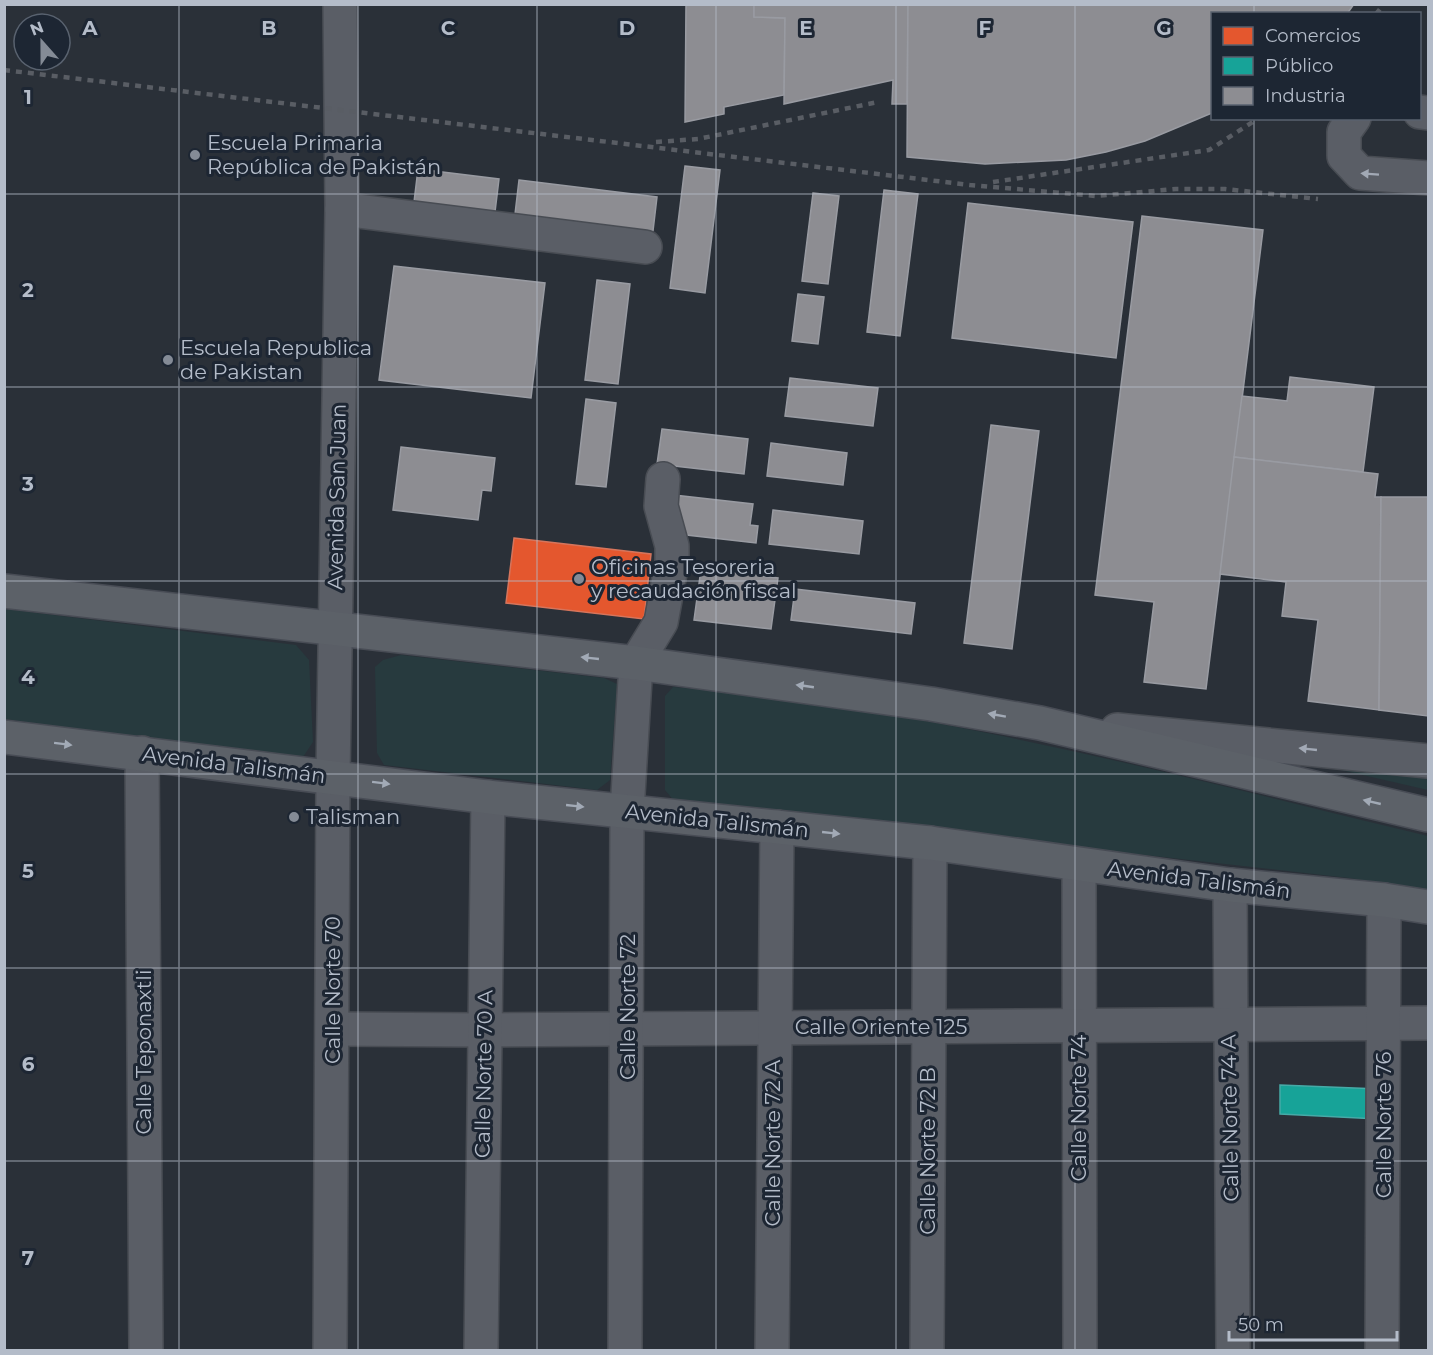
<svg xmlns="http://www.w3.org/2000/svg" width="1433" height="1355" font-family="Montserrat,sans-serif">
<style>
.green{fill:#273a3e}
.shops{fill:#e4572e;stroke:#d6755c;stroke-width:1.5}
.public{fill:#17a398;stroke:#46aaa7;stroke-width:1.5}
.industry{fill:#8d8d92;stroke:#999ba2;stroke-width:1.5}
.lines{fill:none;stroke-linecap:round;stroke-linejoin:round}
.minor-casing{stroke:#484c53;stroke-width:36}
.major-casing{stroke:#484c55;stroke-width:36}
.minor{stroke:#5a5e66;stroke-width:33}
.major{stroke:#5c6168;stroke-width:33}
.rail{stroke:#595d64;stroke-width:4.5;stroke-dasharray:6 6;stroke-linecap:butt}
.oneway{fill:#a2a9b5}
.oneway2{fill:#a2aab6}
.grid{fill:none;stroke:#b4bcc9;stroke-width:1.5;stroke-opacity:0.55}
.poi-dot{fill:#848b96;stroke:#1d2633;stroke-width:2}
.labels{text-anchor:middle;stroke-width:6;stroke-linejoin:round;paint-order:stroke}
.poi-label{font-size:21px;fill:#b4bcc9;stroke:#1d2633;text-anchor:start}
.street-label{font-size:21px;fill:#b4bcc9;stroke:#1d2633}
.grid-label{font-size:20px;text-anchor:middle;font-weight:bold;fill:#b4bcc9;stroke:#1d2633;stroke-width:6;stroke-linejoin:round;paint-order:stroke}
</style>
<rect width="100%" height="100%" fill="#2a3038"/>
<!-- green -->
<g class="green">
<polygon points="5,609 296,645 309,660 313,742 303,757 278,758 5,719"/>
<polygon points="401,655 604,678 617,684 610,780 597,790 384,765 377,753 375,667 383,660"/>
<path d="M673 687C930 708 1179 776 1428 836V890L1349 878 675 802 665 790V696Z"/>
<polygon points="1327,755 1428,768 1428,790 1341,770"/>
</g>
<!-- shops -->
<polygon class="shops" points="514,538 651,554 644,619 506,603"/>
<!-- public -->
<polygon class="public" points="1280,1085 1379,1089 1378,1119 1280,1114"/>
<!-- industry -->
<g class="industry">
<polygon points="686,4 754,4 754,17 785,18 784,95 724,107 724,114 685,122"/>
<polygon points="754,4 908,4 907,104 892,104 893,80 784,104 785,18 754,17"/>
<polygon points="908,4 1354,4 1347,14 1212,14 1212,113 1145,141 1106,152 1066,160 985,164 907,157"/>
<polygon points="685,166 720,170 705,293 670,288"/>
<polygon points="418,169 499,179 495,212 414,202"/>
<polygon points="519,180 657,197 653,231 515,214"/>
<polygon points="884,190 918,194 900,336 867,332"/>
<polygon points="813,193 839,196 828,284 802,281"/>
<polygon points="968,203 1133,222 1116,358 952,338"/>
<polygon points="1142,216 1263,230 1206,689 1144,682 1154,602 1095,595"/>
<polygon points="394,266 545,283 531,398 379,380"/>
<polygon points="597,280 630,284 618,384 585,380"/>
<polygon points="798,294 824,297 818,344 792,341"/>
<polygon points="1290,377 1374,387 1363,472 1234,457 1242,396 1287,401"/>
<polygon points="790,378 878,388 873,426 785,416"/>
<polygon points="586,399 616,403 606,487 576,484"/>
<polygon points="991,425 1039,431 1012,649 964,643"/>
<polygon points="662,429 748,439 744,474 657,464"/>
<polygon points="771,443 847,453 843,485 767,476"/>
<polygon points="401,447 495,458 491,491 482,490 478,520 393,510"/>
<polygon points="1234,457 1378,474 1375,497 1381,497 1379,710 1308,701 1318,620 1282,616 1286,582 1220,574"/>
<polygon points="674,495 753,504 750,525 758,526 756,543 669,533"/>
<polygon points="1381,497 1428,497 1428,716 1379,710"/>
<polygon points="773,510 863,521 859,554 769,544"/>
<polygon points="701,569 778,578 771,629 694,620"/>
<polygon points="795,589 915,603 911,634 791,620"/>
</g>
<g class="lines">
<!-- minor casing -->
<g class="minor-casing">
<g id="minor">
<polyline points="1420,112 1428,113"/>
<polyline points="1354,118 1344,132 1344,156 1360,173 1428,178"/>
<polyline points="342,209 645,247"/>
<polyline points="1117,730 1428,761"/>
<polyline points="142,753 146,1350"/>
<polyline points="1079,865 1080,1350"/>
<polyline points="1230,885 1233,1350"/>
<polyline points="333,1029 485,1030 1428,1023"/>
<polyline points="330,1350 333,777 342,209 340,4"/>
<polyline points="481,1350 488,797"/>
<polyline points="625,1350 627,811 636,663 661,622 672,562 672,546 661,506 663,479"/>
<polyline points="772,1350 777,827"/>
<polyline points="927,1350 930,843"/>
<polyline points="1382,1350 1384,900"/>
</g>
</g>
<!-- major casing -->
<g class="major-casing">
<g id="major">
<polyline points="4,591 636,663 931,704 1040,723 1428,815"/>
<polyline points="4,737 488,797 930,843 1230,885 1384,900 1428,907"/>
</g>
</g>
<!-- minor -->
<use href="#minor" class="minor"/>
<!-- major -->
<use href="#major" class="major"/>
<!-- rail -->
<g class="rail">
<polyline points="1376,14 1384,4"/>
<polyline points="4,70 970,185 1096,196 1176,189 1225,189 1318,199"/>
<polyline points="656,142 698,139 878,102"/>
<polyline points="993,182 1209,150 1259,118"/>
</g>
</g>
<!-- one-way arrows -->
<defs><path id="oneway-solid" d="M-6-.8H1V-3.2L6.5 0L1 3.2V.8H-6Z" transform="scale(1.5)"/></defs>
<g class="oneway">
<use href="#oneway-solid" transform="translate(1370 174) rotate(-176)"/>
<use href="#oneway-solid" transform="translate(1308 749) rotate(-174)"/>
</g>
<g class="oneway2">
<use href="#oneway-solid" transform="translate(590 658) rotate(-174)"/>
<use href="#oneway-solid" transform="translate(805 686) rotate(-172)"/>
<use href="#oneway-solid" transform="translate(997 715) rotate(-170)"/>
<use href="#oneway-solid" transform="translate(63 744) rotate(7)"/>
<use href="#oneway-solid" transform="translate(381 783) rotate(7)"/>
<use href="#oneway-solid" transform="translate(1372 802) rotate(-167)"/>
<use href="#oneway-solid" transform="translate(575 806) rotate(6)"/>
<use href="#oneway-solid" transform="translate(831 833) rotate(6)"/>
</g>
<!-- grid -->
<path class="grid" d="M179 4V1350M358 4V1350M537 4V1350M716 4V1350M896 4V1350M1075 4V1350M1254 4V14M1254 118V1350M4 194H1428M4 387H1428M4 581H1428M4 774H1428M4 968H1428M4 1161H1428"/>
<!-- markers -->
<g class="poi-dot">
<circle cx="195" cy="155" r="6"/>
<circle cx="168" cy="360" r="6"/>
<circle cx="579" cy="579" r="6"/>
<circle cx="294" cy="817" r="6"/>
</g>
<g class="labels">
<!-- poi labels -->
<g class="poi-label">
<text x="207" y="150">Escuela Primaria<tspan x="207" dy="24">República de Pakistán</tspan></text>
<text x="180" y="355">Escuela Republica<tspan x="180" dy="24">de Pakistan</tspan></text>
<text x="591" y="574">Oficinas Tesoreria<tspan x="591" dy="24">y recaudación fiscal</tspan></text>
<text x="306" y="824">Talisman</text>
</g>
<!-- street labels -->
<g class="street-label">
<text transform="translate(337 497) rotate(-89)" y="7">Avenida San Juan</text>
<text transform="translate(234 765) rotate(7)" y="7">Avenida Talismán</text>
<text transform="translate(717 821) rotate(6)" y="7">Avenida Talismán</text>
<text transform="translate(1199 880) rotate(7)" y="7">Avenida Talismán</text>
<text transform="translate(333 990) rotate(-90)" y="7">Calle Norte 70</text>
<text transform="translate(628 1007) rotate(-90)" y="7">Calle Norte 72</text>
<text x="881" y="1034">Calle Oriente 125</text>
<text transform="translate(144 1052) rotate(-90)" y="7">Calle Teponaxtli</text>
<text transform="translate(484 1074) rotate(-89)" y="7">Calle Norte 70 A</text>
<text transform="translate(1079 1108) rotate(-90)" y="7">Calle Norte 74</text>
<text transform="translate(1230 1118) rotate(-91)" y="7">Calle Norte 74 A</text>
<text transform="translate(1384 1125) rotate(-90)" y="7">Calle Norte 76</text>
<text transform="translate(773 1143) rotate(-90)" y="7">Calle Norte 72 A</text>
<text transform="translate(928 1151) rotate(-90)" y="7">Calle Norte 72 B</text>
</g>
</g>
<g class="grid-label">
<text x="90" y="35">A</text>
<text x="269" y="35">B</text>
<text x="448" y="35">C</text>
<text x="627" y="35">D</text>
<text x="806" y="35">E</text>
<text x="985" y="35">F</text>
<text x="1164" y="35">G</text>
<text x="28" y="104">1</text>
<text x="28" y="297">2</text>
<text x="28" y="491">3</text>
<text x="28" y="684">4</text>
<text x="28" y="878">5</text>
<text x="28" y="1071">6</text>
<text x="28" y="1265">7</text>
</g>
<!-- border -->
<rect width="1433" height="1355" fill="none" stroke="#b4bcc9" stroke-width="12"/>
<!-- legend -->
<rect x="1211" y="12" width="210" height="108" fill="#1d2633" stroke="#59626f" stroke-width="1.5"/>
<rect x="1223" y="27" width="30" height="18" fill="#e4572e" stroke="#59626f" stroke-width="1.5"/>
<text x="1265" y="42" font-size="18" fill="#b4bcc9">Comercios</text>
<rect x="1223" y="57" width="30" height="18" fill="#17a398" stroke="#59626f" stroke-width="1.5"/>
<text x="1265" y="72" font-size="18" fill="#b4bcc9">Público</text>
<rect x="1223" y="87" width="30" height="18" fill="#8d8d92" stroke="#59626f" stroke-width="1.5"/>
<text x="1265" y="102" font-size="18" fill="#b4bcc9">Industria</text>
<!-- north arrow -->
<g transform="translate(42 42) rotate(339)"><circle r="28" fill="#1d2633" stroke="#59626f" stroke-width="1.5"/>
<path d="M0-4.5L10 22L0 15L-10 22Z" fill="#848b96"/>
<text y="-9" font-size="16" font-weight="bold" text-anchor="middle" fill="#b4bcc9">N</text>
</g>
<!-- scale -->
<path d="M1229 1331v9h168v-9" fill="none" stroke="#b4bcc9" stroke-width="3"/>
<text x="1238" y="1331" font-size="18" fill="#b4bcc9" stroke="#1d2633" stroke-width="4.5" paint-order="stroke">50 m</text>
</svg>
